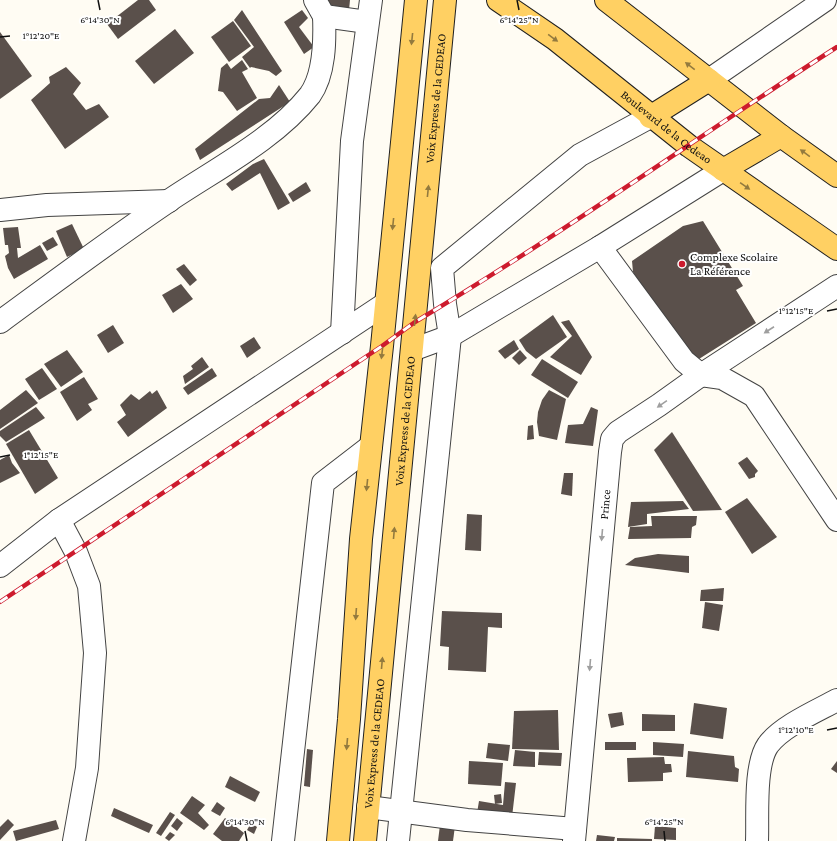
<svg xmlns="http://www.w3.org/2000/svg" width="837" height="841" font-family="'Crimson Pro',serif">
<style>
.building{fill:#5a504b}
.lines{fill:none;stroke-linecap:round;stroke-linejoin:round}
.minor-casing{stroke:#434343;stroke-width:24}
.major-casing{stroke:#212121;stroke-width:24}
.minor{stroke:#fff;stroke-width:22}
.major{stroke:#ffd063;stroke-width:22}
.rail-casing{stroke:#cd1b2e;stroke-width:4.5}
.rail{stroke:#fff;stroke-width:3;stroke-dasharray:9;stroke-linecap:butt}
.oneway{fill:#937a3e}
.oneway2{fill:#9f9f9f}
.ticks{fill:none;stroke:#101010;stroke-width:1.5}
.poi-dot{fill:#cd1b2e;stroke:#fff;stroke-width:1.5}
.labels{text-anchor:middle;stroke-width:4;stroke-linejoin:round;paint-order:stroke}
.street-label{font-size:12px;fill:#101010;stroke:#fff}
.poi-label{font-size:12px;fill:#101010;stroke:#fff;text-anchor:start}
.ticks-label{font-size:10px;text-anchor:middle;fill:#101010;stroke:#fff;stroke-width:4;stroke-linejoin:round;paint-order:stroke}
</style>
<rect width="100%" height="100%" fill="#fffcf3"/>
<!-- building -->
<g class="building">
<polygon points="138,0 149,0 156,10 118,39 107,24"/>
<polygon points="325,0 350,0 349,10 328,4"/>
<polygon points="242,10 282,71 276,76 269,71 251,67 250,68 242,57 254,47 234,20"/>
<polygon points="302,10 308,18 299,27 314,47 304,54 284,22"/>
<polygon points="233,21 251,46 229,62 211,37"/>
<polygon points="175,29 194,53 154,84 135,61"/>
<polygon points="0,32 32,76 0,99"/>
<polygon points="242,60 248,69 242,72 257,98 237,111 223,92 218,91 221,68 227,63 231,69"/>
<polygon points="66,67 81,83 73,94 86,110 99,104 109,117 65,149 31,100 50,83 49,77"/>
<polygon points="279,85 290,102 200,160 195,149 259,99 270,98"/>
<polygon points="264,159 290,203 278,210 260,173 232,191 226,184 253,164"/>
<polygon points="306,182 311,191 293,202 288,194"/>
<polygon points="703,221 743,286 736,290 756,323 691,364 633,272 632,261 683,226"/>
<polygon points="72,224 84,249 67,257 56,231"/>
<polygon points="18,227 21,248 17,248 18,258 40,245 48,259 14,279 8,268 5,256 9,253 8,245 5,245 3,228"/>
<polygon points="53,237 58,245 47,251 42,243"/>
<polygon points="184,264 197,280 190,286 176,269"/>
<polygon points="181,284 193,299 173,313 162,295"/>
<polygon points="553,315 567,337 536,359 526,351 519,340"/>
<polygon points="569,320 592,357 581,375 550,357 572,336 561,322"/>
<polygon points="113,325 124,343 108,353 97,335"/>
<polygon points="254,337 261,348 247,358 240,346"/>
<polygon points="514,340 519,349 505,359 498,351"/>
<polygon points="67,350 83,372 61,387 44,364"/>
<polygon points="520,350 527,358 519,365 512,358"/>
<polygon points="202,357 209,367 185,384 183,376 193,369 191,366"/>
<polygon points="542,359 578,382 568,398 531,375"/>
<polygon points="42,368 57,389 39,400 25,379"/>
<polygon points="212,368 217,376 188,395 183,388"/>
<polygon points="84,377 98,399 88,404 92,410 77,421 60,392"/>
<polygon points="26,390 38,403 0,429 0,410"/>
<polygon points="157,390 167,408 128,437 117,422 126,415 120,405 131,394 139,400 150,391 152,394"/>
<polygon points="549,390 566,399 557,440 539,436 537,422 538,412 542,400"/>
<polygon points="36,407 45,418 6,442 0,436 0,431"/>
<polygon points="591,407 598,410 593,446 565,443 568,425 583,424"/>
<polygon points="533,425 534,439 527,440 528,426"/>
<polygon points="29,430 58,478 35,494 6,444"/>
<polygon points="672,432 722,510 693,511 654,450"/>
<polygon points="9,455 12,463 20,473 0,483 0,460"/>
<polygon points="747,457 758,471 755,474 755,477 749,479 738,463"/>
<polygon points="564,473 573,473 572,496 561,494"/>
<polygon points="747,498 777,537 752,554 725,512"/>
<polygon points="683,501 689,509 647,514 647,524 628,527 631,502"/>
<polygon points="467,514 482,515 481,551 465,550"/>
<polygon points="651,516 697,516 696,525 692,527 691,538 628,539 630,527 652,526"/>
<polygon points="658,554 689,556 689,573 625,565 635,558"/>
<polygon points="724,588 723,601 700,601 701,590"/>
<polygon points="705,602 723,605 719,631 702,628"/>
<polygon points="442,611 502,613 502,628 488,627 486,672 448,670 449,647 440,646"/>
<polygon points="694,703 727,708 723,739 690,734"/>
<polygon points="558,710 559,750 512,749 514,711"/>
<polygon points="622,712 624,725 611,728 608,714"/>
<polygon points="642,714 675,715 675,731 642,731"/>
<rect x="605" y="742" width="31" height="8"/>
<polygon points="653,742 684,744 683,757 653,755"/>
<polygon points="488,743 510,745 508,761 486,758"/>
<polygon points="307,749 313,750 310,787 304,786"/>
<polygon points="515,750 535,752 535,767 513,766"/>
<polygon points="688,751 734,756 735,767 739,769 738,782 686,777"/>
<polygon points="539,752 562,753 561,766 538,765"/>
<polygon points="664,757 665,764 671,764 672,772 663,773 663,781 628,782 627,758"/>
<polygon points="469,761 503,763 501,786 468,784"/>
<polygon points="837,761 837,773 831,769"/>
<polygon points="230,776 260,792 255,802 225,787"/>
<polygon points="505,782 516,783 512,817 477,813 479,801 503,805"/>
<polygon points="501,794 502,803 495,804 494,795"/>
<polygon points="192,796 205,805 198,813 209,825 204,830 180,813"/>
<polygon points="217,802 225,808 220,816 211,811"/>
<polygon points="114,808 153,825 149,833 111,816"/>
<polygon points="170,812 175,815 161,836 156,833"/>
<polygon points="177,818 183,823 177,831 171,826"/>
<polygon points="225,818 244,833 239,841 222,841 213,834"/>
<polygon points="8,819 14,825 0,840 0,827"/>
<polygon points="56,820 59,829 16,841 13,831"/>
<polygon points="251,823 257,827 254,834 247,830"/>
<polygon points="440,825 455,826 453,841 438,841"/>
<polygon points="655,826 676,828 676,840 654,839"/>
<polygon points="170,832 175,835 169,841 165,838"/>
<polygon points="597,835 615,837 614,841 596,841"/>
<polygon points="617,838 652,839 652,841 617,841"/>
</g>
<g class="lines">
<!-- minor casing -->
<g class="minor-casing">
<g id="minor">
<polyline points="315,0 324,16 367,22"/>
<polyline points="709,80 825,0"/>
<polyline points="0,210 47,205 169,201"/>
<polyline points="600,247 684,361 701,375 722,378 754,396 837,520"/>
<path d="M0 322C56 281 112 239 170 200 216 169 275 139 310 95 325 74 325 40 324 16"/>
<polyline points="342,333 352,141 371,0"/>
<polyline points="412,350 450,336 600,247 723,170"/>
<polyline points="59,520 76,552 89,586 95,653 87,768 74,841"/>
<polyline points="0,566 59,520 385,304"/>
<polyline points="368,807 467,820 575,829"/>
<polyline points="283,841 323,483 371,446"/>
<polyline points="398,841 450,336 445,304 442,268 580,155 650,117"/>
<path id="s1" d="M574 841 610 452 612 439 618 432 659 405 701 375 837 286"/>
<path d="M757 841C758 816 754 765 768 745 782 726 817 711 837 700"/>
</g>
</g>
<!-- major casing -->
<g class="major-casing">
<g id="major">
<path id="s2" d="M498 0 555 39 689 146 837 249"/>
<polyline points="606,0 781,136 837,176"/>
<polyline points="650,117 709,80"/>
<polyline points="723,170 781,136"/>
<polyline points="338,841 349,719 361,539 382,346 416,0"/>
<path id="s3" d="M365 841 445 0"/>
</g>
</g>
<!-- minor -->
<use href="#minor" class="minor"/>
<!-- major -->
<use href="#major" class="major"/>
<!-- rail casing -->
<g class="rail-casing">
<path id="rail" d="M0 602 382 346 415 322C559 236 696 138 837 47"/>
</g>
<!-- rail -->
<use href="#rail" class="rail"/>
</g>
<!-- one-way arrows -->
<defs><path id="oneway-solid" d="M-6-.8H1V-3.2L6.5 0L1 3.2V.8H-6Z"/></defs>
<g class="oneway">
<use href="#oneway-solid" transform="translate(553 38) rotate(36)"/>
<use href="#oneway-solid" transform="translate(412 39) rotate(96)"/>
<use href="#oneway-solid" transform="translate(690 66) rotate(-142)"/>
<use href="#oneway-solid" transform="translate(805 153) rotate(-144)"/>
<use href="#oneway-solid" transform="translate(745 186) rotate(35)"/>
<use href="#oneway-solid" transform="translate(428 191) rotate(-84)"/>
<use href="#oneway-solid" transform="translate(393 224) rotate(96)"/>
<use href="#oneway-solid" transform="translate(415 320) rotate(-84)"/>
<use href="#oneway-solid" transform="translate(382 353) rotate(97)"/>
<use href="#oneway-solid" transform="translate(367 485) rotate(96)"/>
<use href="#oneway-solid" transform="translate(394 533) rotate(-85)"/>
<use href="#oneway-solid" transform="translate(356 614) rotate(94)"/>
<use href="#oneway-solid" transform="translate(382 663) rotate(-85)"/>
<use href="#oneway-solid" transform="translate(347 744) rotate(95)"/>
</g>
<g class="oneway2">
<use href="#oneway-solid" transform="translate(769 330) rotate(147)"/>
<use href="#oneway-solid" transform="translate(662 404) rotate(145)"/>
<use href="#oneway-solid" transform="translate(602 535) rotate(95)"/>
<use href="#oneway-solid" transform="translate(590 665) rotate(95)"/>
</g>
<!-- ticks -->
<path class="ticks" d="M98 0 100 10M517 0 519 10M0 37 10 36M827 311 837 309M0 457 10 455M827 730 837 728M245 831 247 841M664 831 665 841"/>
<!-- markers -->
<circle class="poi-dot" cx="682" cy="264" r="4"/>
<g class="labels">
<!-- street labels -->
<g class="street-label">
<text dy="4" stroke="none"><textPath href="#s3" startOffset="746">Voix Express de la CEDEAO</textPath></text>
<text dy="4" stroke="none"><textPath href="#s2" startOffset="211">Boulevard de la Cedeao</textPath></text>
<text dy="4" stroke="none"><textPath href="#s3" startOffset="422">Voix Express de la CEDEAO</textPath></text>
<text dy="4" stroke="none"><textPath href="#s1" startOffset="338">Prince</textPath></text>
<text dy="4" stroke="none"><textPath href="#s3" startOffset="98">Voix Express de la CEDEAO</textPath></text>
</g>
<!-- poi labels -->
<g class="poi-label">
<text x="690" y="261">Complexe Scolaire<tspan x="690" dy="14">La Référence</tspan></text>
</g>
</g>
<g class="ticks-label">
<text x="100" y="23">6°14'30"N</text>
<text x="519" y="23">6°14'25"N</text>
<text x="41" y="39">1°12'20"E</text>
<text x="796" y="314">1°12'15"E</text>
<text x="41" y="458">1°12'15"E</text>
<text x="796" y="733">1°12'10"E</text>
<text x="245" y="825">6°14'30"N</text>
<text x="664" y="825">6°14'25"N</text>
</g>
</svg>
